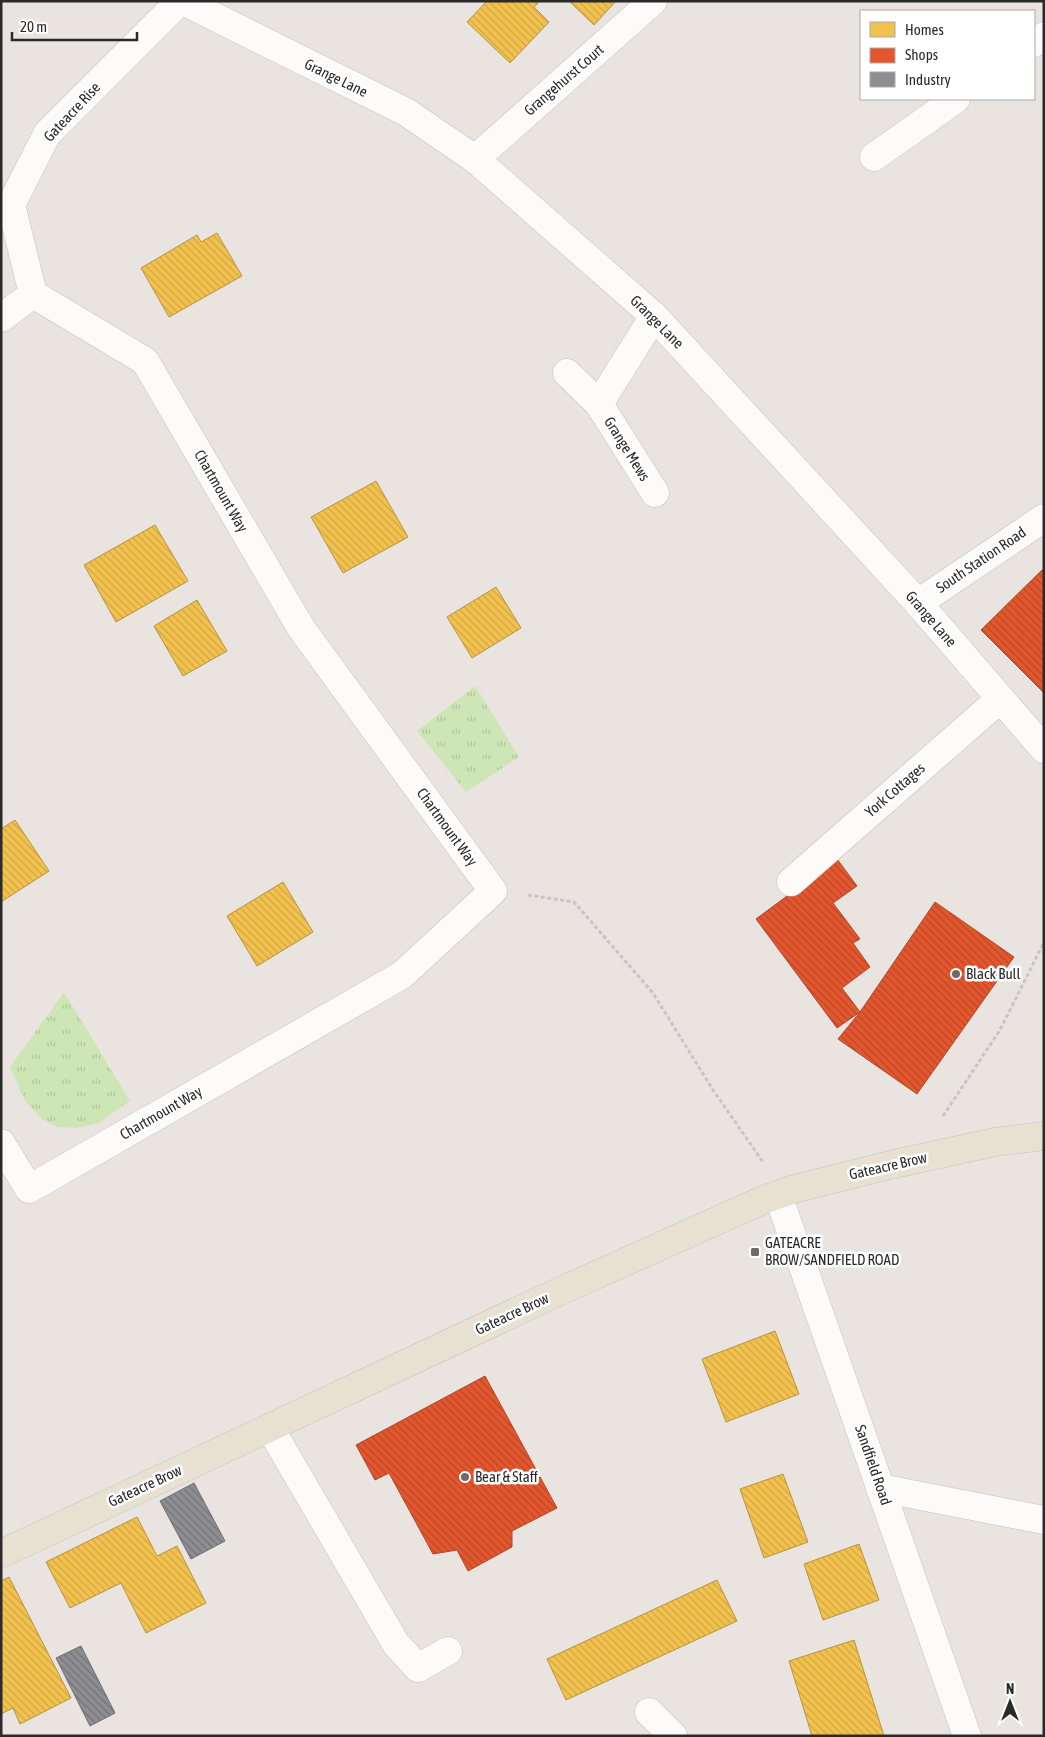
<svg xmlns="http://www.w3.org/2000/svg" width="1045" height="1737" font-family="'Asap Condensed',sans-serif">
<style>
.grass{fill:url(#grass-tufts)}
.homes{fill:url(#homes-back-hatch);stroke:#b69443}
.shops{fill:url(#shops-back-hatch);stroke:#ac4a2d}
.industry{fill:url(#industry-back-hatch);stroke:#6f6f73}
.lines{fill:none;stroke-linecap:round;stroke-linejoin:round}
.minor-casing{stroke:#c2c1c1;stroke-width:29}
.major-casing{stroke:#c4c3c1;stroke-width:29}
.path{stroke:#c6c6c5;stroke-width:3;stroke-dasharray:4 2.5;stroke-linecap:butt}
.minor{stroke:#fcfbfa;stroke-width:28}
.major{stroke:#e8e1d2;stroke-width:28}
.poi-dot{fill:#6d6b69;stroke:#fff;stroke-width:2}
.labels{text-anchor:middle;stroke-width:5;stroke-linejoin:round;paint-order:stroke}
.street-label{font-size:15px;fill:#2a2a2a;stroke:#fff}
.poi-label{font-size:15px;fill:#2a2a2a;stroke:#fff;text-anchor:start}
</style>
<defs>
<pattern id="grass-tufts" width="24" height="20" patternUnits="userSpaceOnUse" patternTransform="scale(1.25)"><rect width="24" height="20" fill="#cee6b6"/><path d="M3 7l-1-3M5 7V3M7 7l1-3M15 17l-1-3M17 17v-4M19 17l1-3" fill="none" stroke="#b1c59d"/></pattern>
<pattern id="homes-back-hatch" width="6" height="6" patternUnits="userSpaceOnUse" patternTransform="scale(1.25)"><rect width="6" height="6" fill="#f2c14e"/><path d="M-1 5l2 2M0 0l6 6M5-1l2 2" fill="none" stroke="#d0a644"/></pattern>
<pattern id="shops-back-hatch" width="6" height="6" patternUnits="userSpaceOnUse" patternTransform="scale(1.25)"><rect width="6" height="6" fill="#e4572e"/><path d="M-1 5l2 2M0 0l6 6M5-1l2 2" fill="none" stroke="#b94827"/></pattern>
<pattern id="industry-back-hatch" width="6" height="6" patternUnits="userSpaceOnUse" patternTransform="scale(1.25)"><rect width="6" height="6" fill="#8d8d92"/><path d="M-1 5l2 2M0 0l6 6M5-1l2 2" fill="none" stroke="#737377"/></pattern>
</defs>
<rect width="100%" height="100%" fill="#e9e4df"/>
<!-- grass -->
<g class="grass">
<polygon points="475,686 519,757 466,792 417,731"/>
<polygon points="64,992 130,1101 99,1123 77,1128 56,1127 42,1119 25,1101 10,1067"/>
</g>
<!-- homes -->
<g class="homes">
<polygon points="487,1 540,1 534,7 549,22 510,63 467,22"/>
<polygon points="569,1 616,1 594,25"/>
<polygon points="217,233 242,276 169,317 141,268 197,235 201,242"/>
<polygon points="376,481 408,537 343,573 311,517"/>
<polygon points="155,525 188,581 116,622 84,565"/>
<polygon points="496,587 521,628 472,658 447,617"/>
<polygon points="197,600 227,651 183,676 154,626"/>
<polygon points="15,820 49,871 1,902 1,829"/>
<polygon points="283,882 313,932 257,966 227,916"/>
<polygon points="775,1331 799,1394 726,1422 702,1359"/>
<polygon points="783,1474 808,1542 764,1558 740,1489"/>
<polygon points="137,1517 157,1556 177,1546 206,1603 146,1633 121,1583 70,1608 46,1562"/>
<polygon points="859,1544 879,1600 823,1620 804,1564"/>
<polygon points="9,1577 71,1698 20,1724 13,1708 1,1714 1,1581"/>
<polygon points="717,1580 737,1621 566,1700 547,1659"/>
<polygon points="854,1640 884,1736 812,1736 789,1661"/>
</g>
<!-- shops -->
<g class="shops">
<polygon points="1042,570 1044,571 1044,693 981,630"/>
<polygon points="837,859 857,886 833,903 860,939 853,943 870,967 842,988 860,1012 837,1028 756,919"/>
<polygon points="935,902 1014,957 917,1094 838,1039 860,1012"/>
<polygon points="485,1376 557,1508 512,1531 512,1547 468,1571 457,1550 433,1554 389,1473 375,1480 356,1445"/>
</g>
<!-- industry -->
<g class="industry">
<polygon points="194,1483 225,1541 191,1559 160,1501"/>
<polygon points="81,1646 115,1713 90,1726 56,1658"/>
</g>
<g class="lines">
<!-- minor casing -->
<g class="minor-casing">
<g id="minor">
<polyline points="183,1 406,112 475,159 654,316 918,603 1044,749"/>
<polyline points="1034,43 1044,36"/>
<polyline points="874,157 956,99"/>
<polyline points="475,159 653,1"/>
<polyline points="1,318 33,294 11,205 47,134 180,1"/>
<polyline points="567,373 599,404 655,493"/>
<polyline points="599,404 654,316"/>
<polyline points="918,603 1044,518"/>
<polyline points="791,882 1000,699"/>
<polyline points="1,1143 29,1189 402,975 493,891 301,628 145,361 33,294"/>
<polyline points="778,1195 967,1736"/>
<polyline points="270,1428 396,1644 418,1668 448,1651"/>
<polyline points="880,1488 1044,1520"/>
<polyline points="649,1712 673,1736"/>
</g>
</g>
<!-- major casing -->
<g class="major-casing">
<polyline id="major" points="1,1554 556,1293 763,1200 794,1189 894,1164 995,1142 1044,1136"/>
</g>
<!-- path -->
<g class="path">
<polyline points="528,895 574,902 653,993 713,1090 763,1162"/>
<polyline points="943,1116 1000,1030 1044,942"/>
</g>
<!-- minor -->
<use href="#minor" class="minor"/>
<!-- major -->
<use href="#major" class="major"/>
</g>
<!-- markers -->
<g class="poi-dot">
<circle cx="956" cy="974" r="5"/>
<rect x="750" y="1247" width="10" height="10" rx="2.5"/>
<circle cx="465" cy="1477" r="5"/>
</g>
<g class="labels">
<!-- street labels -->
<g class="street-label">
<text transform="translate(336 78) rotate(26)" y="5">Grange Lane</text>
<text transform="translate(564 80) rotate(-41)" y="5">Grangehurst Court</text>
<text transform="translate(72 112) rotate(-47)" y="5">Gateacre Rise</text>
<text transform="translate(657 322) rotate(45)" y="5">Grange Lane</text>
<text transform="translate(627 449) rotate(58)" y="5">Grange Mews</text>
<text transform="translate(221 491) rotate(60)" y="5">Chartmount Way</text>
<text transform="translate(981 560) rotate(-34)" y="5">South Station Road</text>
<text transform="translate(931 619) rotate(49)" y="5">Grange Lane</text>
<text transform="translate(895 790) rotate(-41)" y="5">York Cottages</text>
<text transform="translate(447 827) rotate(54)" y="5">Chartmount Way</text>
<text transform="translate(161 1113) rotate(-30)" y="5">Chartmount Way</text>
<text transform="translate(888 1166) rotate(-13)" y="5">Gateacre Brow</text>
<text transform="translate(512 1314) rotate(-25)" y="5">Gateacre Brow</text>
<text transform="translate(873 1465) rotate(71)" y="5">Sandfield Road</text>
<text transform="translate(145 1486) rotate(-25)" y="5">Gateacre Brow</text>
</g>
<!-- poi labels -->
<g class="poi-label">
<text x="966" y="979">Black Bull</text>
<text x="765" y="1248">GATEACRE<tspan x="765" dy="17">BROW/SANDFIELD ROAD</tspan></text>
<text x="475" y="1482">Bear &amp; Staff</text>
</g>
</g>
<!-- border -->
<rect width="1045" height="1737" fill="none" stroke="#2a2a2a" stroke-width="5"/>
<!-- legend -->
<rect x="860" y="10" width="175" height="90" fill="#ffffff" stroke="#aaaaaa"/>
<rect x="870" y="22" width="25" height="15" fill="#f2c14e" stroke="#aaaaaa"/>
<text x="905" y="35" font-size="15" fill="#2a2a2a">Homes</text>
<rect x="870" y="48" width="25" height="15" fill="#e4572e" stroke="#aaaaaa"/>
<text x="905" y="60" font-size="15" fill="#2a2a2a">Shops</text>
<rect x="870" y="72" width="25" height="15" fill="#8d8d92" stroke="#aaaaaa"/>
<text x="905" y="85" font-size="15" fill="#2a2a2a">Industry</text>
<!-- north arrow -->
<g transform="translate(1010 1702)" stroke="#ffffff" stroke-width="4" paint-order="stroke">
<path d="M0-4L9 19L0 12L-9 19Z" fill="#2a2a2a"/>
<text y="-8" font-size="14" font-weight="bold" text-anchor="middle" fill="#2a2a2a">N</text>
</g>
<!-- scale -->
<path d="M12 32v8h125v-8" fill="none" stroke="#2a2a2a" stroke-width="2.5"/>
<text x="20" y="32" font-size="15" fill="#2a2a2a" stroke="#ffffff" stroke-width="4" paint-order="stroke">20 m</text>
</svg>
